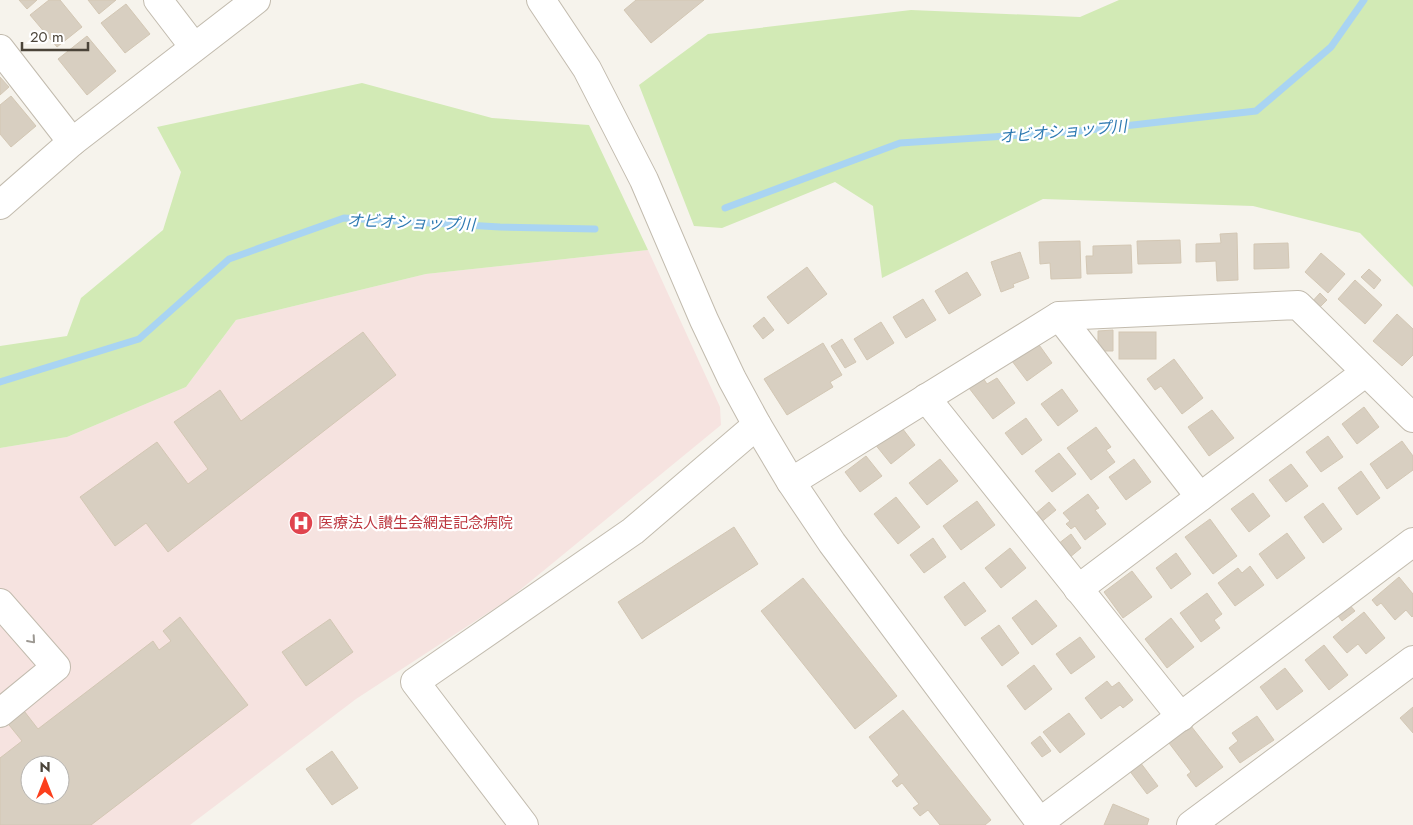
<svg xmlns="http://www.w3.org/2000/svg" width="1413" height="825" font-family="Jost,'Noto Sans JP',sans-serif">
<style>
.medical{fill:#f6e3e0;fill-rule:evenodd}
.green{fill:#d2eab5}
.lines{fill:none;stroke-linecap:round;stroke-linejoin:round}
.stream{stroke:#a9d4f2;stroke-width:7}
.building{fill:#d8cfc1;stroke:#d3c7b4;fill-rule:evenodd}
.minor-casing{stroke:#c2bbae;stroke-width:30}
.minor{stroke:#fff;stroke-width:28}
.oneway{stroke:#9c9892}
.labels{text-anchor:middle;stroke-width:4.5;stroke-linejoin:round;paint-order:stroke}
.health-label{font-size:15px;fill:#be3a42;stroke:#fff;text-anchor:start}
.water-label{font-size:16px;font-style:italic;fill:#2e7ab2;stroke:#fff}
</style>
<rect width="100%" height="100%" fill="#f6f3ec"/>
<!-- medical -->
<path class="medical" d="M648 250 720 407 721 425 509 599 356 699 190 825H0V448L67 437 186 387 236 320 426 274ZM30 765H60V795H30Z"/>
<!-- green -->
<g class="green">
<polygon points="1119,0 1413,0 1413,287 1360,233 1253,206 1043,199 882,278 873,206 835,182 722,228 694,226 639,85 708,34 911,10 1080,17"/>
<polygon points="362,83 492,118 589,125 648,250 426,274 236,320 186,387 67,437 0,448 0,346 67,336 81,298 163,230 181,172 157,127"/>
</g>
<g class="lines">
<!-- stream -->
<g class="stream">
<polyline points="725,208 900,143 1080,131 1256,111 1331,47 1364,0"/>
<polyline points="0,382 139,339 229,259 344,218 500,227 595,229"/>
</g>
</g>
<!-- building -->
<g class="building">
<polygon points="19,0 37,0 27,9"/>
<polygon points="49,0 60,0 82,27 57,47 30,15"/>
<polygon points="88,0 116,0 99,14"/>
<polygon points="636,0 704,0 651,43 624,10"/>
<polygon points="126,4 150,34 125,53 101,23"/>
<polygon points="87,36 116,71 87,95 58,59"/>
<polygon points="0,77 9,87 0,95"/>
<polygon points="11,96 36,126 11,147 0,134 0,105"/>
<polygon points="1237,233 1238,280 1217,281 1216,261 1196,262 1196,244 1221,243 1220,234"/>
<polygon points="1180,240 1181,263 1138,264 1137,241"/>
<polygon points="1080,241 1081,278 1051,279 1050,263 1040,264 1039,242"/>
<polygon points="1288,243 1289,268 1254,269 1254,244"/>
<polygon points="1131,245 1132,273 1087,274 1086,256 1093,256 1093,246"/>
<polygon points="1020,252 1029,278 1013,284 1014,287 1001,292 991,262"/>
<polygon points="1321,253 1345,274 1328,293 1305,272"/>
<polygon points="807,267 827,294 788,324 767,297"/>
<polygon points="1369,269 1381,280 1374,289 1361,277"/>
<polygon points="967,272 981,295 949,314 935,291"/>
<polygon points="1355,280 1382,305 1365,324 1338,299"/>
<polygon points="1320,293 1327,300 1317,310 1310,304"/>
<polygon points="923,299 936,320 906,338 893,317"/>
<polygon points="1397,314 1413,329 1413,355 1402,366 1373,341"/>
<polygon points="764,317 774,330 763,339 753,326"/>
<polygon points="881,322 894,343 867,360 854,339"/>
<polygon points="1113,330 1113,351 1098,351 1098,331"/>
<polygon points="363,332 396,375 168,552 146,523 115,546 80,497 157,442 188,484 208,469 174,422 220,390 241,421"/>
<rect x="1119" y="332" width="37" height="27"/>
<polygon points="842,339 856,362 845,368 831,346"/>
<polygon points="1037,342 1052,363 1027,381 1012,361"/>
<polygon points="823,343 842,375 830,382 833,387 787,415 764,379"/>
<polygon points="1174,359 1203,398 1182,414 1161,386 1155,390 1147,379"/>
<polygon points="983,378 987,384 997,378 1015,403 993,419 969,388"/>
<polygon points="1062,389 1078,411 1058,426 1041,404"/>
<polygon points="1364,407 1379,427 1357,444 1342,424"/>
<polygon points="1212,410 1234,438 1209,456 1188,427"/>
<polygon points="1026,418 1042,440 1022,455 1005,433"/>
<polygon points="899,424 915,445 891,464 874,443"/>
<polygon points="1096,427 1111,447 1106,450 1115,462 1091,480 1067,448"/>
<polygon points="1328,436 1343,457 1321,472 1306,452"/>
<polygon points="1402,441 1413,456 1413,470 1387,489 1370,464"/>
<polygon points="1059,453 1076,474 1052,492 1035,471"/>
<polygon points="866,456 882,476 860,492 845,472"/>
<polygon points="940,459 958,481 927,505 909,483"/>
<polygon points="1134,459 1151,482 1126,500 1109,477"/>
<polygon points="1291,464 1308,486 1286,502 1269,480"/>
<polygon points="1361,471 1380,498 1357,515 1338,488"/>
<polygon points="1253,493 1270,516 1249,532 1231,509"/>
<polygon points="1088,494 1099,508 1095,510 1106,524 1085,540 1075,526 1071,529 1066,524 1070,521 1063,513"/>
<polygon points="896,497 920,527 898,544 874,514"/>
<polygon points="977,501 995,525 961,550 943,526"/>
<polygon points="1049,502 1056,510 1040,523 1034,515"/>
<polygon points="1323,503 1342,529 1323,543 1304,517"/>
<polygon points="1210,519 1237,556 1213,574 1185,537"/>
<polygon points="734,527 758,564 642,639 618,602"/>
<polygon points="1287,533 1305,558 1277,579 1259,554"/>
<polygon points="1071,534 1081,548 1069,558 1058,544"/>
<polygon points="933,538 946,557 924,573 910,555"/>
<polygon points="1010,548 1026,568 1001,588 985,568"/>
<polygon points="1176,553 1191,574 1171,589 1156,568"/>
<polygon points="1250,566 1264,585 1235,606 1218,583 1238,568 1242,573"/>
<polygon points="1132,571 1152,597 1123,618 1104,592"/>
<polygon points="1399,577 1413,594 1413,616 1412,617 1406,610 1395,620 1381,603 1377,606 1372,600"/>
<polygon points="803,578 897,696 855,729 761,611"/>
<polygon points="964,582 986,611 965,626 944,597"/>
<polygon points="1207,593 1222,614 1214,620 1220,628 1201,642 1180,613"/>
<polygon points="1036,600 1057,626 1032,645 1012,618"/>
<polygon points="1347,602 1355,611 1342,621 1335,612"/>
<polygon points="1364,612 1385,638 1366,654 1358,644 1347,653 1333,637"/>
<path d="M180 617 248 705 91 825H0V758L22 741 5 720 21 707 38 729 153 641 159 650 171 641 163 631ZM30 765H60V795H30Z"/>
<polygon points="1171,618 1194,647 1167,668 1145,639"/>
<polygon points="330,619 353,652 306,686 282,652"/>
<polygon points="999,625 1019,653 1002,666 981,638"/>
<polygon points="1080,637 1095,657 1071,674 1056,654"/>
<polygon points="1324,645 1348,675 1329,690 1305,660"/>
<polygon points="1034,665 1052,689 1025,710 1007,686"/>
<polygon points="1285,668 1303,691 1277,710 1260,687"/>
<polygon points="1107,681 1112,687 1119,682 1133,700 1123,708 1120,705 1101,719 1085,698"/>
<polygon points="1413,707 1413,733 1400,718"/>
<polygon points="903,710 991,820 985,825 940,825 928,810 920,816 913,808 919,804 902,783 897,787 892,781 899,775 869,737"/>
<polygon points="1069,713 1085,734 1060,753 1043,732"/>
<polygon points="1257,716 1274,740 1240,763 1229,748 1238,741 1232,733"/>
<polygon points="1191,726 1223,767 1196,787 1187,775 1191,772 1169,743"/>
<polygon points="1040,736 1051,751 1042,757 1031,743"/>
<polygon points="332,751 358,788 332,805 306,769"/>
<polygon points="1140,762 1158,786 1147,794 1129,770"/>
<polygon points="1113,804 1149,819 1147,825 1104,825"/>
</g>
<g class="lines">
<!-- minor casing -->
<g class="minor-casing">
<g id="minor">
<polyline points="158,0 194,47"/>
<polyline points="541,0 587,69 644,180 704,320 732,379 757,425 791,482 832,543 1042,825"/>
<polyline points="0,49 72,142"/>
<polyline points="0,205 72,142 256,0"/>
<polyline points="1059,316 1200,497"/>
<polyline points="926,398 1181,717"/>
<polyline points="791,482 1059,316 1298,305 1413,418"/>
<polyline points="1078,589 1366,372"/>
<polyline points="0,603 56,667 0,713"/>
<polyline points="1040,822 1413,542"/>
<polyline points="524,825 415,682 633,531 757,425"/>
<polyline points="1191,825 1413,660"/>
</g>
</g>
<!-- minor -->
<use href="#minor" class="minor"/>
</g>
<!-- one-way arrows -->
<defs><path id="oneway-chevron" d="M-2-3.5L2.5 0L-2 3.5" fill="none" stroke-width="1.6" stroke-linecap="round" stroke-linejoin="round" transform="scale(1.25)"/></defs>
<use class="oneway" href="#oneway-chevron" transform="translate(32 640) rotate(49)"/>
<!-- icons -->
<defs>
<g id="hospital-disc" transform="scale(1.25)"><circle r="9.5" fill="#e0444e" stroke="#fff"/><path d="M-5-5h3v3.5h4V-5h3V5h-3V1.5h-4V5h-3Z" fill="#fff"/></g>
</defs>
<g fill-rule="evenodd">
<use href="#hospital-disc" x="301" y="523"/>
</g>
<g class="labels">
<!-- health labels -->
<g class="health-label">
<text x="318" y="528">医療法人讃生会網走記念病院</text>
</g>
<!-- water labels -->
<g class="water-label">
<text transform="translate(1063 131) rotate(-5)" y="6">オビオショップ川</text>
<text transform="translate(411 222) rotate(2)" y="6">オビオショップ川</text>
</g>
</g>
<!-- north arrow -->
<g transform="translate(45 780)"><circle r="24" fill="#ffffff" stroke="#b7b4b0"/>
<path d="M0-4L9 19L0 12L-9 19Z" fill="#fc3f1d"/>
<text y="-8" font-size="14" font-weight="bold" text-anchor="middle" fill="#4b4439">N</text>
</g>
<!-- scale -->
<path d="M22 42v8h66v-8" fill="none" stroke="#4b4439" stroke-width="2.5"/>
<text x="30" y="42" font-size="15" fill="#4b4439" stroke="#ffffff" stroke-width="4" paint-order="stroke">20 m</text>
</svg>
